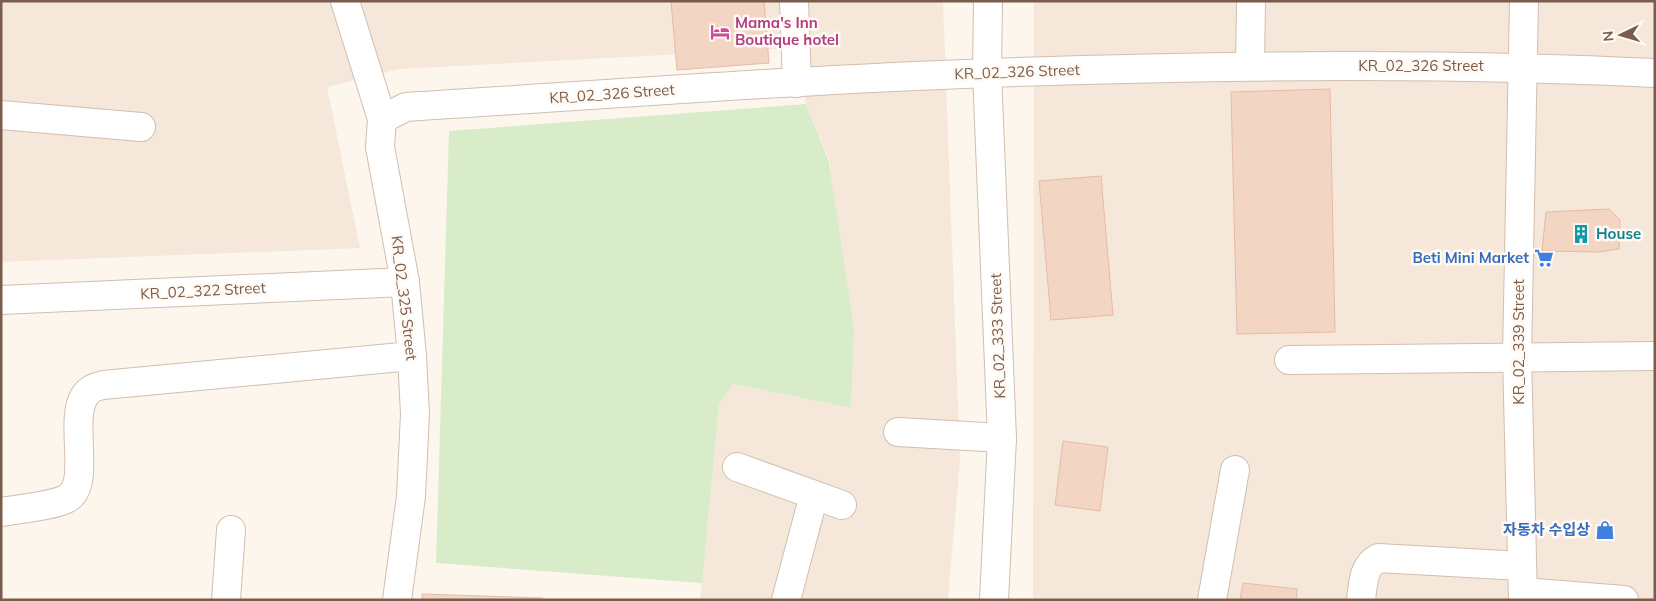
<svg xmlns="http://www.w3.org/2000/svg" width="1656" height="601" font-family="Mulish,'Noto Sans KR',sans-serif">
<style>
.residential{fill:#f5e8da}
.green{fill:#d8ecc9}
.building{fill:#f3d5c3;stroke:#e6bba3}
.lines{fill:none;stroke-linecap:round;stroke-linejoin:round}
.minor-casing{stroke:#d1beb0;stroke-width:30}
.minor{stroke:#fff;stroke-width:28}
.labels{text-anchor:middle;stroke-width:5;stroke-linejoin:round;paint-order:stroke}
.hotel-label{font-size:15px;font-weight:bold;fill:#b23c85;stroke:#fffaf3;text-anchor:start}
.street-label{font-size:15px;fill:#7a5c4d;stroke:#fffaf3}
.culture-label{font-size:15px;font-weight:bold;fill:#0d838f;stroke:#fffaf3;text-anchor:start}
.shop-label{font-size:15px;font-weight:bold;fill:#366cbe;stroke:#fffaf3;text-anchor:end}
</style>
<rect width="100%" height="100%" fill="#fdf6ec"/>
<!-- residential -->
<g class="residential">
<polygon points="1,1 943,1 960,459 948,600 700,600 719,405 733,384 851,408 830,162 806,104 796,48 399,69 327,87 360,248 1,262"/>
<polygon points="1034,1 1655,1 1655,600 1033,600"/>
</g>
<!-- green -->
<polygon class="green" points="806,104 829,162 854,329 851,408 733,384 719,405 702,583 436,563 449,131"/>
<!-- building -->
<g class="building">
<polygon points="671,1 764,1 769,63 677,70"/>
<polygon points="1330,89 1335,332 1237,334 1231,92"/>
<polygon points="1101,176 1113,315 1051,320 1039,181"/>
<polygon points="1609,209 1620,220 1619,249 1599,252 1542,251 1546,212"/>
<polygon points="1063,441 1108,447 1100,511 1055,505"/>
<polygon points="1243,583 1297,589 1296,600 1240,600"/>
<polygon points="422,594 543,598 543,600 422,600"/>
</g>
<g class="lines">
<!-- minor casing -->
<g class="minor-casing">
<g id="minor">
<polyline points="345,1 382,119 380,147 405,282 412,356 415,414 411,496 397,600"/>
<polyline points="794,1 797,83"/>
<polyline points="988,1 987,73 1002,438 994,600"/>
<polyline points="1250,66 1251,1"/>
<polyline points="1,115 141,127"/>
<path d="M382 119 406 107C600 95 795 80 989 73 1211 65 1433 62 1655 73"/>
<polyline points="1,300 405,282"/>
<polyline points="1289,360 1655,356"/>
<polyline points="898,432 1002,438"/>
<polyline points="737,467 842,505"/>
<path d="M1 512C18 509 52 506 66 499 95 485 64 412 89 391 92 388 99 386 103 385L412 356"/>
<polyline points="1523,592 1624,600"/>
<polyline points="226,600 231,530"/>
<polyline points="786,600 814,495"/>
<polyline points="1212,600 1235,470"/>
<path d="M1361 600C1363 584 1363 566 1378 558L1522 566"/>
<polyline points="1523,600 1517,356 1524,1"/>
</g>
</g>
<!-- minor -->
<use href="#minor" class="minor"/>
</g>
<!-- icons -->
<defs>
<g id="hotel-bare" transform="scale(1.5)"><path d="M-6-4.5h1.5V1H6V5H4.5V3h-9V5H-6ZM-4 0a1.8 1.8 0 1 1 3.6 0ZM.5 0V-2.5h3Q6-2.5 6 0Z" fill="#d1479c" stroke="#fffaf3" stroke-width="2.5" paint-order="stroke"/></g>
<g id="building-bare" transform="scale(1.5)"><path d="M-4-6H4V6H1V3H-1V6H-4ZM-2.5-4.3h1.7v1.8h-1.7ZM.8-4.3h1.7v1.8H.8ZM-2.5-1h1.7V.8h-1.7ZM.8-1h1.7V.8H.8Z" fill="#0f9aa8" stroke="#fffaf3" stroke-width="2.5" paint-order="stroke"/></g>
<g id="supermarket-bare" transform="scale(1.5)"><path d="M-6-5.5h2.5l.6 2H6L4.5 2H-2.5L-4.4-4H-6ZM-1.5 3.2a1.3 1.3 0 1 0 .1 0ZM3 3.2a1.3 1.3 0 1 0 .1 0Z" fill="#3f7fe0" stroke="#fffaf3" stroke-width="2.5" paint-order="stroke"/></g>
<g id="shop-bare" transform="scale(1.5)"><path d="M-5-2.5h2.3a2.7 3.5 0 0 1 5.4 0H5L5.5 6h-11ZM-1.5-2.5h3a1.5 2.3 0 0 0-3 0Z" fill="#3f7fe0" stroke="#fffaf3" stroke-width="2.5" paint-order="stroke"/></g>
</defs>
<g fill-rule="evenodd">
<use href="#hotel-bare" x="720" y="32"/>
<use href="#building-bare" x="1581" y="234"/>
<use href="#supermarket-bare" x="1544" y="258"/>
<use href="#shop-bare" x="1605" y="530"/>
</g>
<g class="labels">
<!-- hotel labels -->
<g class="hotel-label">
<text x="735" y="28">Mama's Inn<tspan x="735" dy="17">Boutique hotel</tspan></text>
</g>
<!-- street labels -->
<g class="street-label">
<text x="1421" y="71">KR_02_326 Street</text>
<text transform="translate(1017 72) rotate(-2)" y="5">KR_02_326 Street</text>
<text transform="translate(612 94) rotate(-4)" y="5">KR_02_326 Street</text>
<text transform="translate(203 291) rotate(-3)" y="5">KR_02_322 Street</text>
<text transform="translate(404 298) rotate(83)" y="5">KR_02_325 Street</text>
<text transform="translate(998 336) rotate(-92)" y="5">KR_02_333 Street</text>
<text transform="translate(1519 342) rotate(-90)" y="5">KR_02_339 Street</text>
</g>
<!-- culture labels -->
<g class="culture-label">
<text x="1596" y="239">House</text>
</g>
<!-- shop labels -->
<g class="shop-label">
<text x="1529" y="263">Beti Mini Market</text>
<text x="1590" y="535">자동차 수입상</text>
</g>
</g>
<!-- border -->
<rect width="1656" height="601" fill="none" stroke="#7a5c4d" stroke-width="5"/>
<!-- north arrow -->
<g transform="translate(1621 35) rotate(265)" stroke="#fffaf3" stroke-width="4" paint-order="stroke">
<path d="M0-4L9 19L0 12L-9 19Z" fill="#7a5c4d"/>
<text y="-8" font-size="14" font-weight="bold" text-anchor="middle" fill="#7a5c4d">N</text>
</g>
</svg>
